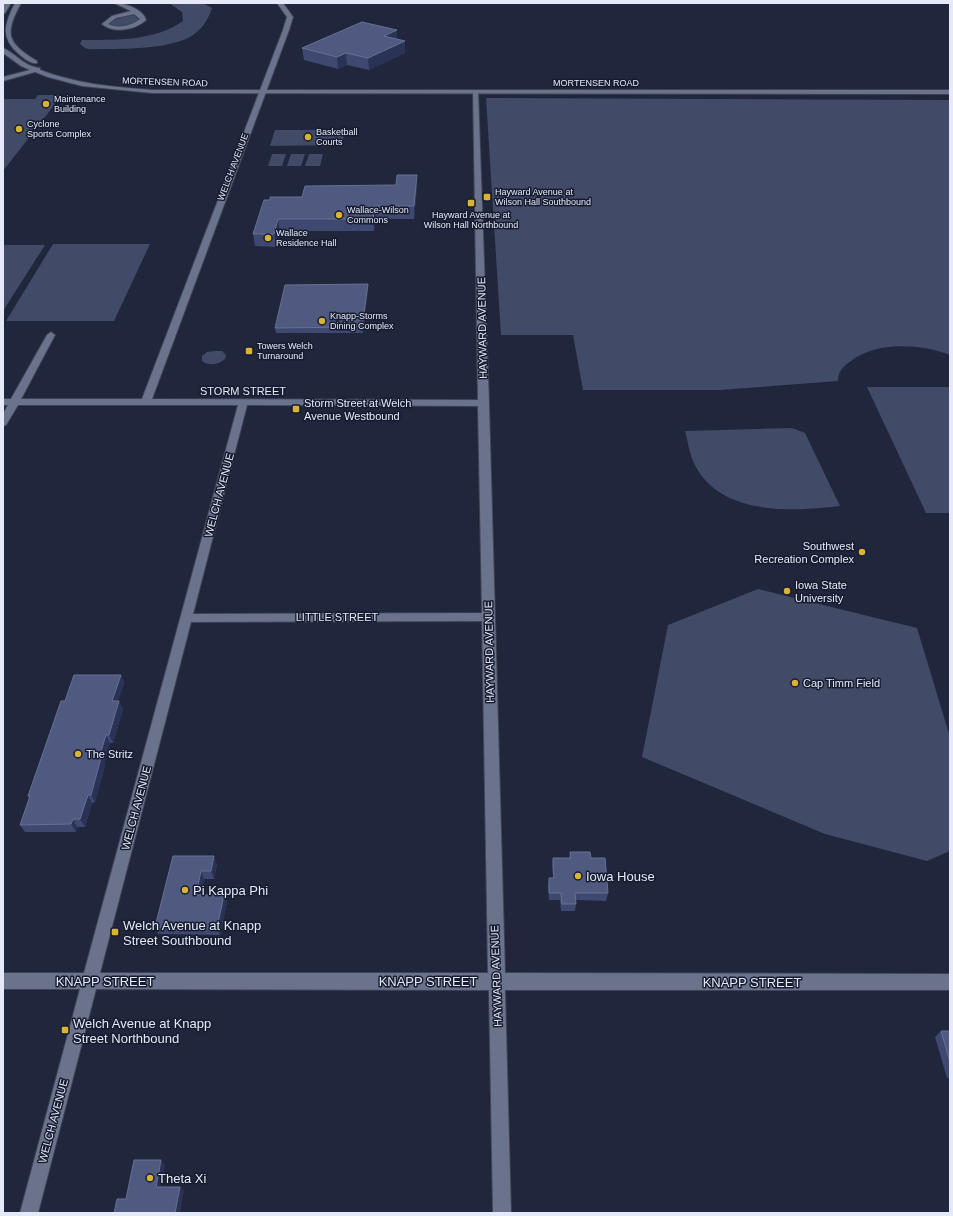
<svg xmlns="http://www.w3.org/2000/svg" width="953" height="1216" font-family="Helvetica,sans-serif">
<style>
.green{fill:#414a66}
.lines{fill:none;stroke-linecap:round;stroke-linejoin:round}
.street-casing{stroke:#3f4355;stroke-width:2}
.secondary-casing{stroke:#3f4355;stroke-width:2}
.street{fill:#6b738c;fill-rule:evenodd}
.secondary{fill:#6b738c;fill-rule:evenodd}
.wall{fill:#3e4871}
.shaded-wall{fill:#2a3355}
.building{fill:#505980;stroke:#677092}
.poi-dot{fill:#d9b334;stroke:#161c30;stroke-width:1.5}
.labels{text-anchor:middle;stroke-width:3;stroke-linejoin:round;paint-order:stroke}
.far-street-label{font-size:9px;fill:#e5e9f8;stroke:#161c30}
.far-poi-label{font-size:9px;fill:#e5e9f8;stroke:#161c30;text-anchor:start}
.street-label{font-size:11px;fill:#e5e9f8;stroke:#161c30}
.poi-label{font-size:11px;fill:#e5e9f8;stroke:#161c30;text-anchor:start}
.near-poi-label{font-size:13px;fill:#e5e9f8;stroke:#161c30;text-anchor:start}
.near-street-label{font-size:13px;fill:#e5e9f8;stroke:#161c30}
</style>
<rect width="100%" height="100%" fill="#20263b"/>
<!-- green -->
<g class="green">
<path d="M169 3H203L212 8C208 21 200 32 188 38 165 49 125 49 100 49 96 49 89 50 85 48 83 47 82 45 80 44L82 40H88C119 40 157 40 183 21L182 12Z"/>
<path d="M127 15H134L139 20C132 27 119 28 110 24L112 21Z"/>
<polygon points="38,95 62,95 3,171 3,99 35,99"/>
<path d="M486 98 950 100V355C920 344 877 341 851 361 843 366 838 372 838 381L720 390H583L573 335H501Z"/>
<polygon points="275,130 345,130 342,145 270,146"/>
<polygon points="272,154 286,154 282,166 268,166"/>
<polygon points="291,154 305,154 301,166 287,166"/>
<polygon points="309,154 323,154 320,166 305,166"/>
<polygon points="53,244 150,244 114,321 6,321"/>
<polygon points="3,245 45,245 3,311"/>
<path d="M215 351H222L226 355 225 359C218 365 209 366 202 361V356L207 352Z"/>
<polygon points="867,387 950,387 950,513 926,513"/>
<path d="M792 428 805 433 840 506C791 512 717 516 693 461 689 452 688 441 685 431Z"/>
<polygon points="758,589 917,628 950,737 950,851 927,861 825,834 642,757 668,625"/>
</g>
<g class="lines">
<!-- street casing -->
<g class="street-casing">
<g id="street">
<path d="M114 3C125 3 143 9 146 20 135 30 114 34 102 24L112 16 131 11ZM134 14 140 19C131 26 118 29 108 24L116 18Z"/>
<path d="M277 3H283L293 17 289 30 152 399 478 400 473 91 478 90 489 403 505 973 950 974V990H505L511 1213H493L489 990 96 989 38 1213H20L80 989H3V973H84L238 405H18L6 425 3 426V414L8 405H3V399H11L47 335 51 332 55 335 21 399H142L283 30 287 17ZM247 405 478 406 482 613 193 614ZM482 621 488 973H100L191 622Z"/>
</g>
</g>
<!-- secondary casing -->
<g class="secondary-casing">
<g id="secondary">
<polygon points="5,3 11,3 5,13 3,14 3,7"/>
<path d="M15 3H21C4 34 7 43 37 61V63C31 64 25 59 20 55 0 38 4 25 15 3Z"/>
<path d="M3 48C16 54 25 67 40 68V70C76 84 114 87 152 90H950V94L152 93 82 86 48 77 35 72 3 81V77L30 70 21 66 3 53Z"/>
</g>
</g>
<!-- street -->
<use href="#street" class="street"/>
<!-- secondary -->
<use href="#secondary" class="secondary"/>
</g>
<!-- wall -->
<g class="wall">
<polygon points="397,30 397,39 405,53 369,70 347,65 338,69 304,60 302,48"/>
<polygon points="417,187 414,219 376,219 374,231 280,231 276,247 255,246 253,234 270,200"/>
<polygon points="368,284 368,289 363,333 276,333 275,328"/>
<polygon points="121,675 124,683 118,701 119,701 123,709 113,743 110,743 104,763 105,766 95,802 92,803 85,827 77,827 76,832 25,832 20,825 29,799 28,796 65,701"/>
<polygon points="570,852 591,858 608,893 606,901 576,900 576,904 575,911 561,911 560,900 549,900 548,886 549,878 553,878 552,866 553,858 569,858"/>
<polygon points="173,856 217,864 214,879 204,879 201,895 224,895 227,902 220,935 158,934 155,927"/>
<polygon points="941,1031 950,1031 950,1078 947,1078 935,1037"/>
</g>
<!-- shaded-wall -->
<g class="shaded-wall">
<polygon points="397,30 397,42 384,36"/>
<polygon points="405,41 405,53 369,70 368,58"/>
<polygon points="346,53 347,65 338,69 337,57"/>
<polygon points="417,175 417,187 414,219 414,206"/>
<polygon points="375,206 376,219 374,231 373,219"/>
<polygon points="278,219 280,231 276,247 274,234"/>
<polygon points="368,284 368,289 363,333 362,327"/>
<polygon points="121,675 124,683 116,709 112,701"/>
<polygon points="119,701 123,709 113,743 109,735"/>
<polygon points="106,735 110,743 104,763 105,766 95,802 91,795 99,758"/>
<polygon points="88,795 92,803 85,827 80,819"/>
<polygon points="73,819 77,827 76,832 71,824"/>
<polygon points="214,856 217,864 214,879 211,871"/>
<polygon points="201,871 204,879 199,902 196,895"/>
<polygon points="224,895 227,902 220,935 217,928"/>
<polygon points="161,1160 165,1165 160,1191 156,1187"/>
<polygon points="180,1187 184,1191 180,1213 175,1213"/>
</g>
<!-- building -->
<g class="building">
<polygon points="362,22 397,30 384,36 405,41 368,58 346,53 337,57 302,48"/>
<polygon points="397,175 417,175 414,206 375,206 373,219 278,219 274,234 253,234 264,200 270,200 270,197 302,197 305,186 396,185"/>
<polygon points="368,284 362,327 275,328 285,285"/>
<polygon points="74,675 121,675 112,701 119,701 109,735 106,735 99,758 101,758 91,795 88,795 80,819 73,819 71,824 20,825 30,796 28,796 61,701 65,701"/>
<polygon points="570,852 590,852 591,858 605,858 608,893 575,893 576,904 562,904 561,893 549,893 549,878 554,878 553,858 571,858"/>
<polygon points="173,856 214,856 211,871 201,871 196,895 224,895 217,928 155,927"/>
<polygon points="941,1031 950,1031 950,1062"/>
<polygon points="134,1160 161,1160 156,1187 180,1187 175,1213 114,1213 117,1199 126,1199"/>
</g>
<!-- markers -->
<g class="poi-dot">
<circle cx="46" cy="104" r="4"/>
<circle cx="19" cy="129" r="4"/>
<circle cx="308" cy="137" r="4"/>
<rect x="483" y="193" width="8" height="8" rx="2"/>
<rect x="467" y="199" width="8" height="8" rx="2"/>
<circle cx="339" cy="215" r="4"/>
<circle cx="268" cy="238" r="4"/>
<circle cx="322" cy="321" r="4"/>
<rect x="245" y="347" width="8" height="8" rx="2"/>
<rect x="292" y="405" width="8" height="8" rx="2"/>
<circle cx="862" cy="552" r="4"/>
<circle cx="787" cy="591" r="4"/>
<circle cx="795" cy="683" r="4"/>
<circle cx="78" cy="754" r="4"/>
<circle cx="578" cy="876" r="4"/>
<circle cx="185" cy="890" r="4"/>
<rect x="111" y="928" width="8" height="8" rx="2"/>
<rect x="61" y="1026" width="8" height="8" rx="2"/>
<circle cx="150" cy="1178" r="4"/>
</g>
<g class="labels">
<!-- far-street labels -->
<g class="far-street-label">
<text transform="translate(165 82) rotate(2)" y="3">MORTENSEN ROAD</text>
<text x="596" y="86">MORTENSEN ROAD</text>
<text transform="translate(233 167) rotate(-69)" y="3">WELCH AVENUE</text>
</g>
<!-- far-poi labels -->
<g class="far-poi-label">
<text x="54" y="102">Maintenance<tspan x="54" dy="10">Building</tspan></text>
<text x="27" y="127">Cyclone<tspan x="27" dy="10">Sports Complex</tspan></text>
<text x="316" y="135">Basketball<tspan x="316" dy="10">Courts</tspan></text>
<text x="495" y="195">Hayward Avenue at<tspan x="495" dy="10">Wilson Hall Southbound</tspan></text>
<text x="347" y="213">Wallace-Wilson<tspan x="347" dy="10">Commons</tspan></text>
<text x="471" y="218" text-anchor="middle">Hayward Avenue at<tspan x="471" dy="10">Wilson Hall Northbound</tspan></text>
<text x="276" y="236">Wallace<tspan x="276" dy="10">Residence Hall</tspan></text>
<text x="330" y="319">Knapp-Storms<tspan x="330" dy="10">Dining Complex</tspan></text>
<text x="257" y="349">Towers Welch<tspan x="257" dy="10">Turnaround</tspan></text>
</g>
<!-- street labels -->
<g class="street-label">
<text transform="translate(482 328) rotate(-91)" y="4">HAYWARD AVENUE</text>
<text x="243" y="395">STORM STREET</text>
<text transform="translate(219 495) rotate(-75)" y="4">WELCH AVENUE</text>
<text x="337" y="621">LITTLE STREET</text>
<text transform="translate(489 652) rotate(-91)" y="4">HAYWARD AVENUE</text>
<text transform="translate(136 808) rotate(-75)" y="4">WELCH AVENUE</text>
<text transform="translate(496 976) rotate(-92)" y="4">HAYWARD AVENUE</text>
<text transform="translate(53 1121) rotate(-75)" y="4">WELCH AVENUE</text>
</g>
<!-- poi labels -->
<g class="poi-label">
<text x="304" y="407">Storm Street at Welch<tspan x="304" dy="13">Avenue Westbound</tspan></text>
<text x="854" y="550" text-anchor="end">Southwest<tspan x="854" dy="13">Recreation Complex</tspan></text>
<text x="795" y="589">Iowa State<tspan x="795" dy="13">University</tspan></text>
<text x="803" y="687">Cap Timm Field</text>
<text x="86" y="758">The Stritz</text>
</g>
<!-- near-poi labels -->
<g class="near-poi-label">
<text x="586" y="881">Iowa House</text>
<text x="193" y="895">Pi Kappa Phi</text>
<text x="123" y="930">Welch Avenue at Knapp<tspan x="123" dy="15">Street Southbound</tspan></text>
<text x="73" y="1028">Welch Avenue at Knapp<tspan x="73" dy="15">Street Northbound</tspan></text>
<text x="158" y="1183">Theta Xi</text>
</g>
<!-- near-street labels -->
<g class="near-street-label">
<text x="105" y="986">KNAPP STREET</text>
<text x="428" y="986">KNAPP STREET</text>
<text x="752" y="987">KNAPP STREET</text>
</g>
</g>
<!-- border -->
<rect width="953" height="1216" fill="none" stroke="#e5e9f8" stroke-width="8"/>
</svg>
